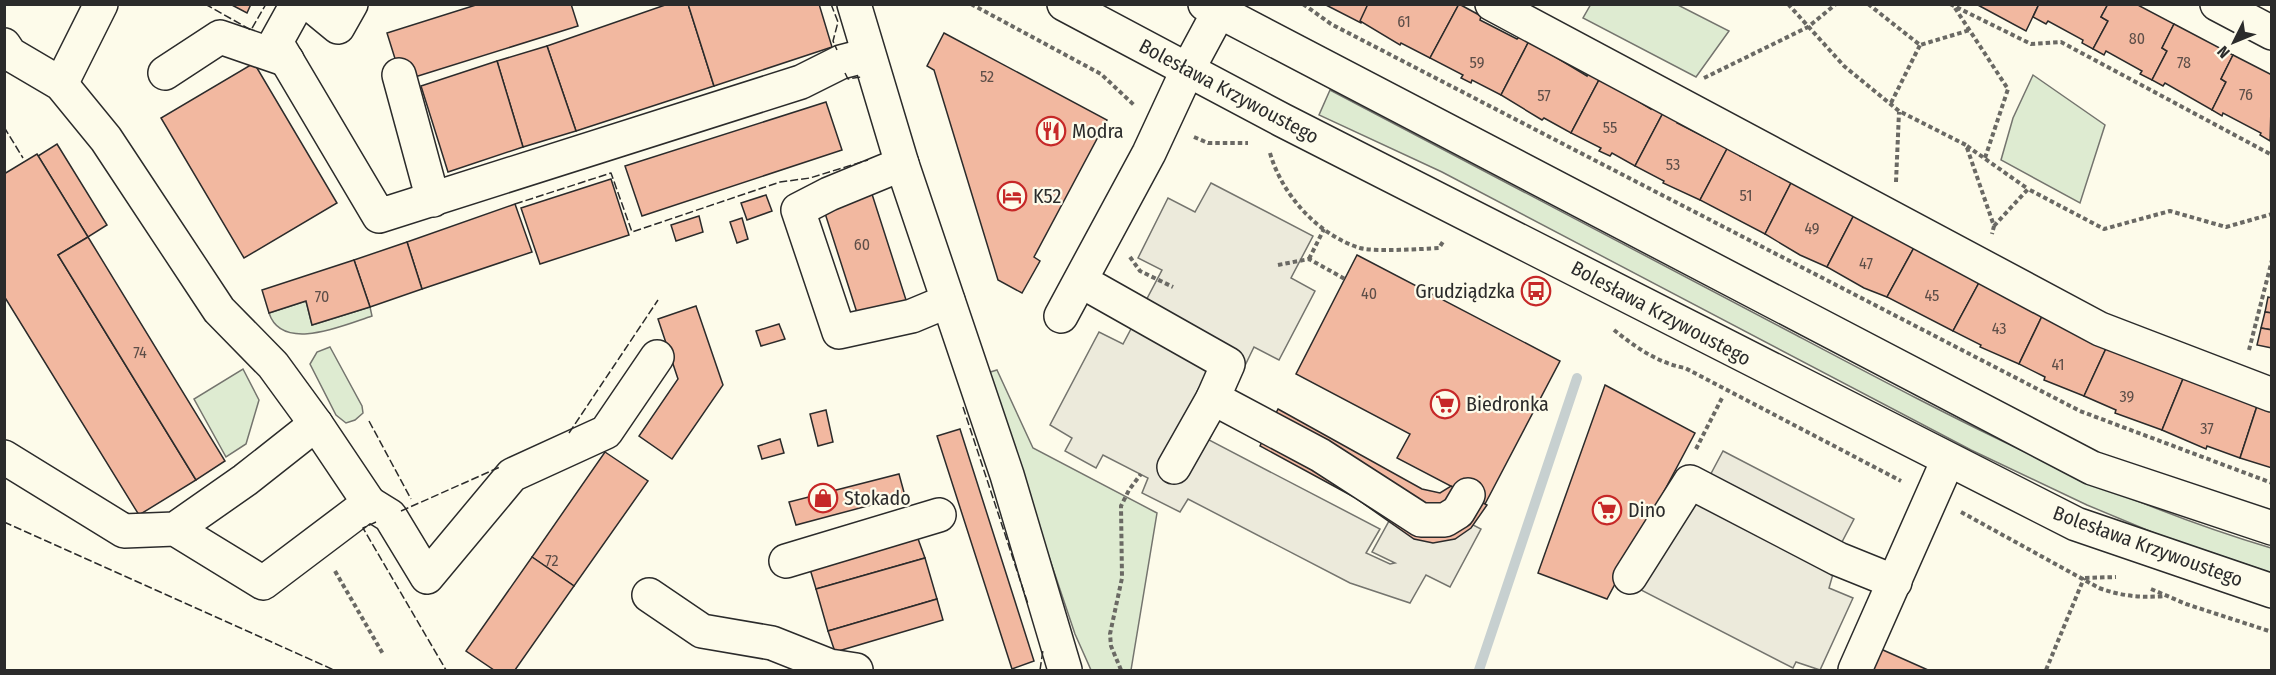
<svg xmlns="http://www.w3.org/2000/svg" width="2276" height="675" font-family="'Fira Sans Condensed',sans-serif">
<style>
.green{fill:#deebd1;stroke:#74746e;stroke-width:1.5}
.parking{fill:#eceadb;stroke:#74746e;stroke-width:1.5}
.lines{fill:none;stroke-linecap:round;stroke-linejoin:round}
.stream{stroke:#c7d0d0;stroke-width:10}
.building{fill:#f2b8a0;stroke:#2b2b2b;stroke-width:1.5}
.minor-casing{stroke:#2b2b2b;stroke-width:36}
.major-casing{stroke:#2b2b2b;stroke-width:36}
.path{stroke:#6a6964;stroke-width:4;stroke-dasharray:4.5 3;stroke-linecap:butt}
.minor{stroke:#fdfbea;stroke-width:33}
.major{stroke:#fdfbea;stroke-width:33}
.fence{stroke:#2b2b2b;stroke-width:1.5;stroke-dasharray:8 3;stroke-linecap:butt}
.labels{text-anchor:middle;stroke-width:4.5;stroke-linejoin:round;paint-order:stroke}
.number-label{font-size:16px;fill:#5d4e48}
.street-label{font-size:20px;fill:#2b2b2b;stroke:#fdfbea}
.poi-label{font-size:20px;fill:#2b2b2b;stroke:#fdfbea;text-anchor:start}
</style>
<rect width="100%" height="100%" fill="#fdfbea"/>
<!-- green -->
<g class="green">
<polygon points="1591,4 1678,5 1729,31 1696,77 1583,18"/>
<polygon points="2033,75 2105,125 2080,203 2001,160 2013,118"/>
<path d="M1330 90C1485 172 1640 254 1796 335 1951 417 2103 498 2271 548V573L2159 535 2087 505 1971 450 1442 172 1319 115Z"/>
<path d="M306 301 312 325 370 307 372 316C344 325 282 353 269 313Z"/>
<polygon points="330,347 362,406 363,413 355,420 346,423 336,415 310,364 317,352"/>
<polygon points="243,369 259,400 246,444 226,457 194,399"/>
<polygon points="997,370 1033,448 1157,513 1131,670 1091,670 1075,634 987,373"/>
</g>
<!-- parking -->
<g class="parking">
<polygon points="1211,183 1313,236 1291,278 1315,291 1279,360 1254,347 1209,440 1380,529 1366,553 1390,564 1395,563 1372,552 1406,490 1481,529 1450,587 1426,575 1410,603 1350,583 1188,499 1180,512 1142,493 1148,478 1103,455 1096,468 1065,451 1072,438 1050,425 1099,332 1123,344 1162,270 1138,258 1168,198 1195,212"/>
<polygon points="1723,451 1854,519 1842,542 1829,588 1853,598 1820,670 1796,662 1793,668 1641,590 1692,494 1698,498"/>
</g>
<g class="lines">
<!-- stream -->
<polyline class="stream" points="1479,670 1577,378"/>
</g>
<!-- building -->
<g class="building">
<polygon points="230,4 251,4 247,13"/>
<polygon points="479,4 571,4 578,26 402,81 387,33"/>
<polygon points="668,4 688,4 714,86 576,131 547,46"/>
<polygon points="688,4 819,4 832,47 714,86"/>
<polygon points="1324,4 1368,4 1361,23"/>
<polygon points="1368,4 1459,4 1430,58 1401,43 1400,45 1360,21"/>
<polygon points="1459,4 1481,16 1480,20 1517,39 1520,36 1529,41 1501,95 1472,80 1471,83 1461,78 1463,75 1430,58"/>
<polygon points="1976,4 2039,4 2026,31"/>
<polygon points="2039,4 2108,4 2101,17 2108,21 2093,49 2082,43 2083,40 2048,21 2046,24 2033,17"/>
<polygon points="2108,4 2136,4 2174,24 2162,48 2167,51 2152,80 2140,74 2142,71 2106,51 2104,55 2093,49 2108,21 2101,17"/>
<polygon points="2174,24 2233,55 2221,79 2226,82 2212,110 2165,83 2163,86 2152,80 2167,51 2162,48"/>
<polygon points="944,33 1107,120 1034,257 1040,261 1022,293 998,280 934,70 927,66"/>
<polygon points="1529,41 1587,76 1588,72 1600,78 1571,133 1544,118 1542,120 1501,95"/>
<polygon points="547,46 576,131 523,147 497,61"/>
<polygon points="2233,55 2272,75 2270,141 2260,135 2261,133 2223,113 2222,116 2212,110 2226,82 2221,79"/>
<polygon points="497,61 523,147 448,172 421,86"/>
<polygon points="254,63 337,203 244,258 161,118"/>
<polygon points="1600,78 1651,109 1652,106 1664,111 1635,166 1612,153 1610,156 1599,151 1601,148 1571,133"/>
<polygon points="826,102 842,150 642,216 625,166"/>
<polygon points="1664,111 1679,119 1677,123 1714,142 1715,139 1729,145 1700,200 1663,183 1664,181 1635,166"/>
<polygon points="57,144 107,225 88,237 38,156"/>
<polygon points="1729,145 1742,153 1740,156 1777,175 1793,179 1765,234 1700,200"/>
<polygon points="37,154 88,237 58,255 196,480 139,515 4,296 4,174"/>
<polygon points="611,179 629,235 540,264 521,208"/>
<polygon points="1793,179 1855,213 1827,267 1800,255 1765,234"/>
<polygon points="871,191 907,303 859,319 823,207"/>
<polygon points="766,195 772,211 747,220 741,203"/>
<polygon points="515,204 532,252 422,289 407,242"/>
<polygon points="1855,213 1916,244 1887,297 1864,288 1827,267"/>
<polygon points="699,216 703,232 676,241 671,225"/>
<polygon points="742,218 748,239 737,243 730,222"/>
<polygon points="88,237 225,461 196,480 58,255"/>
<polygon points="407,242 422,289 370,307 354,260"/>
<polygon points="1916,244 1981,279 1953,331 1887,297"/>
<polygon points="1357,255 1560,361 1485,504 1397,458 1410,434 1296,374"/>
<polygon points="354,260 370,307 312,325 306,301 269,313 262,290"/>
<polygon points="1981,279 2044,312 2019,364 1980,347 1981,345 1953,331"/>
<polygon points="2268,297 2272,298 2272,313 2265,312"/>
<polygon points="696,306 723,385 672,459 639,436 678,379 658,319"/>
<polygon points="2044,312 2109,342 2084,396 2044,380 2045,377 2019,364"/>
<polygon points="2265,312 2272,313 2272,330 2261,328"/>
<polygon points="779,324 785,339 761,346 756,331"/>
<polygon points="2261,328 2272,330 2272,348 2257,345"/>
<polygon points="2109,342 2185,374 2162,430 2115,413 2116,410 2084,396"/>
<polygon points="2185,374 2259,400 2240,458 2207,446 2206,449 2162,430"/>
<polygon points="1605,385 1695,433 1607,599 1538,573"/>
<polygon points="2259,400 2272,408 2272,468 2240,458"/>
<polygon points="1278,409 1422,489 1440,493 1451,486 1487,505 1471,528 1455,539 1433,543 1414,539 1354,497 1260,446"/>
<polygon points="826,410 833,442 818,446 810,414"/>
<polygon points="960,429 1034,661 1012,669 937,436"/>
<polygon points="780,439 784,453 762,459 758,446"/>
<polygon points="605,452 648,481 574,586 532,557"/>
<polygon points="899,474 905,496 796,525 789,502"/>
<polygon points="917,536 925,558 816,589 810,569"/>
<polygon points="532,557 574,586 515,670 494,670 466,651"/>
<polygon points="925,558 937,599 828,631 816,589"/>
<polygon points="937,599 943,620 835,652 828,631"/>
<polygon points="1874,646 1928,670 1864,670"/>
</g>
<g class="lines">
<!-- minor casing -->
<g class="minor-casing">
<g id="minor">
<polyline points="297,4 276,42 379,216 801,82 841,62 868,55"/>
<polyline points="310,4 338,27 351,4"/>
<polyline points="854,4 902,164 1007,475 1065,670"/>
<polyline points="1492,4 2100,329 2272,395"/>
<polyline points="2217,4 2272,33"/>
<polyline points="4,45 10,54 61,84 106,139 219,310 273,365 316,424"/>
<polyline points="165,73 220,37 287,60"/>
<polyline points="399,75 433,200"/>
<polyline points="61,84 101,4"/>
<polyline points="902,164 829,194 798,210 839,332 912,316 948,301"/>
<polyline points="1081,281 1228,364 1213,398 1320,455 1421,520 1445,520 1458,512 1468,495"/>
<polyline points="1061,316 1149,153 1188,69 1223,4"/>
<polyline points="4,457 124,531 175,529 245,480 316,424 369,503 263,583 175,529"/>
<polyline points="1174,467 1213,398"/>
<polyline points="369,503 390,516 427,577 512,475 606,432 657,357"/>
<polyline points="786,561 939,515"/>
<polyline points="1630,577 1690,482 1838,559 1895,582"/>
<polyline points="649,595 702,631 772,643 830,666 856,670"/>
<polyline points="1855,670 1948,460"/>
</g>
</g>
<!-- major casing -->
<g class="major-casing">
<g id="major">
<polyline points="1064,4 1282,120 2076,524 2272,591"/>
<polyline points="1205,4 2092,468 2272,528"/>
</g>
</g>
<!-- path -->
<g class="path">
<polyline points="971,4 1101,74 1134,105"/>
<polyline points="1303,4 1331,24 2080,411 2272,483"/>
<polyline points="1788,4 1844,66 1899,111 1966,145 1994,226 1992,234"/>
<polyline points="1868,4 1920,45 1970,30"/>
<polyline points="1950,4 2031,44 2061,42 2272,155"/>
<polyline points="1955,8 2008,89 1985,158"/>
<polyline points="1704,78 1808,27 1836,4"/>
<polyline points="1891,103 1920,45"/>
<polyline points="1194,137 1208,143 1248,143"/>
<polyline points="1967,146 2028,189"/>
<path d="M1270 153C1282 195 1318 235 1360 248 1374 252 1423 249 1439 248L1444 240"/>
<polyline points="1896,182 1899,112"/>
<polyline points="1994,226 2028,189 2104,229 2170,211 2226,227 2272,214"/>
<polyline points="1130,257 1140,271 1173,287"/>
<polyline points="1309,259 1324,229"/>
<polyline points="1278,265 1309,259 1345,279"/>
<path d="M1614 330C1635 347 1658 363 1685 368L1901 481"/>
<polyline points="2249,350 2272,260"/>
<polyline points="1696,449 1722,398"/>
<path d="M1961 512 2099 588C2121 596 2141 598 2164 596"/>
<polyline points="335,571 383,654"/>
<polyline points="2085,578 2116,577"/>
<polyline points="2151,589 2186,604 2272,632"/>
<polyline points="1121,670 1111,646 1110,634 1122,578 1121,506 1129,490 1141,474"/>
<polyline points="2046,670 2084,578"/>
</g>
<!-- minor -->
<use href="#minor" class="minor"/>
<!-- major -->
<use href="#major" class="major"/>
<!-- fence -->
<g class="fence">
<polyline points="205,4 251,30 266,4"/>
<polyline points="831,4 838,22 833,41 837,50"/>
<polyline points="845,73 848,79 861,77"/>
<polyline points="4,127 23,158"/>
<polyline points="515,204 611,173 632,232 780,182 810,178 868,160"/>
<polyline points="963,407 1028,604"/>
<polyline points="369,421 411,499"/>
<polyline points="569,433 658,300"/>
<polyline points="401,511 500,467"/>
<polyline points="4,522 334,670"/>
<polyline points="376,522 363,528 446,670"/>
<polyline points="1040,670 1043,650"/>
</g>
</g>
<!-- icons -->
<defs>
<g id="restaurant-ring" transform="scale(1.5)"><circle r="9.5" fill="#fdfbea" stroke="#c62828" stroke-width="1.5"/><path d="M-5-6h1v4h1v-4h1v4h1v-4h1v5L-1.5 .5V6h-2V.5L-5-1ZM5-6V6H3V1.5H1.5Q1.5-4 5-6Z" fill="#c62828"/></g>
<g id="hotel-ring" transform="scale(1.5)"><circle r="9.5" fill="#fdfbea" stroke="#c62828" stroke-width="1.5"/><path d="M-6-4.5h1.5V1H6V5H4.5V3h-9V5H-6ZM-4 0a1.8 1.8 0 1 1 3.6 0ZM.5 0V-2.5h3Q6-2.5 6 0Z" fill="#c62828"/></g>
<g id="bus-ring" transform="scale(1.5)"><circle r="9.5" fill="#fdfbea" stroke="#c62828" stroke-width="1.5"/><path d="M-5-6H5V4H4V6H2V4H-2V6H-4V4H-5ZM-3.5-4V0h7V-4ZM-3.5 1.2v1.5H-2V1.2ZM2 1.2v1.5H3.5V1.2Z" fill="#c62828"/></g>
<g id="supermarket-ring" transform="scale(1.5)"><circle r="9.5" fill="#fdfbea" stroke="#c62828" stroke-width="1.5"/><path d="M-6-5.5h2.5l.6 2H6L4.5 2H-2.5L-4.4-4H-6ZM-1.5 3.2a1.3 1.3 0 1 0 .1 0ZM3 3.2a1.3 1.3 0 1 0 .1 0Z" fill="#c62828"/></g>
<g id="shop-ring" transform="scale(1.5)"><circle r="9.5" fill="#fdfbea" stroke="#c62828" stroke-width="1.5"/><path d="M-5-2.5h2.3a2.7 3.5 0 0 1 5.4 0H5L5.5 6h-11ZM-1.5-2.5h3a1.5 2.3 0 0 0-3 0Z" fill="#c62828"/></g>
</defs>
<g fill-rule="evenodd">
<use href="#restaurant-ring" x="1051" y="131"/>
<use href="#hotel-ring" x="1012" y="196"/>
<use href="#bus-ring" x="1536" y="291"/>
<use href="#supermarket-ring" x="1445" y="404"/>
<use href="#shop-ring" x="823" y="498"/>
<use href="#supermarket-ring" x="1607" y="510"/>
</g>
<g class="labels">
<!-- number labels -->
<g class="number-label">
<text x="1404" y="27">61</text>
<text x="2137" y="44">80</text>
<text x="1477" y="68">59</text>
<text x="2184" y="68">78</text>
<text x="987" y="82">52</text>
<text x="2246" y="100">76</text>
<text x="1544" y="101">57</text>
<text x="1610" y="133">55</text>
<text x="1673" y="170">53</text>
<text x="1746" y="201">51</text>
<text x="1812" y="234">49</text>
<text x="862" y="250">60</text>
<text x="1866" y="269">47</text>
<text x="1369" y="299">40</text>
<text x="1932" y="301">45</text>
<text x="322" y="302">70</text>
<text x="1999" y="334">43</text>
<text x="140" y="358">74</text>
<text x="2058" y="370">41</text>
<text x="2127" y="402">39</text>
<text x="2207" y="434">37</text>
<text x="552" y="566">72</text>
</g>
<!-- street labels -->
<g class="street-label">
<text transform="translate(1229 91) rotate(28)" y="7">Bolesława Krzywoustego</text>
<text transform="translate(1661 313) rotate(28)" y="7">Bolesława Krzywoustego</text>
<text transform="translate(2148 546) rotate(20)" y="7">Bolesława Krzywoustego</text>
</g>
<!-- poi labels -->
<g class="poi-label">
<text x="1072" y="138">Modra</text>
<text x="1033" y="203">K52</text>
<text x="1515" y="298" text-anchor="end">Grudziądzka</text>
<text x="1466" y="411">Biedronka</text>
<text x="844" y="505">Stokado</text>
<text x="1628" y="517">Dino</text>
</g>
</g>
<!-- border -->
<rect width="2276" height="675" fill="none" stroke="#2b2b2b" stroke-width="12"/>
<!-- north arrow -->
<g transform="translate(2234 42) rotate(227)" stroke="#fdfbea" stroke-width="4.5" paint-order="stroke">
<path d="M0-4.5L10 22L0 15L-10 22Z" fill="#2b2b2b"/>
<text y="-9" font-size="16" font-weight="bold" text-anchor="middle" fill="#2b2b2b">N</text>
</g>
</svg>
